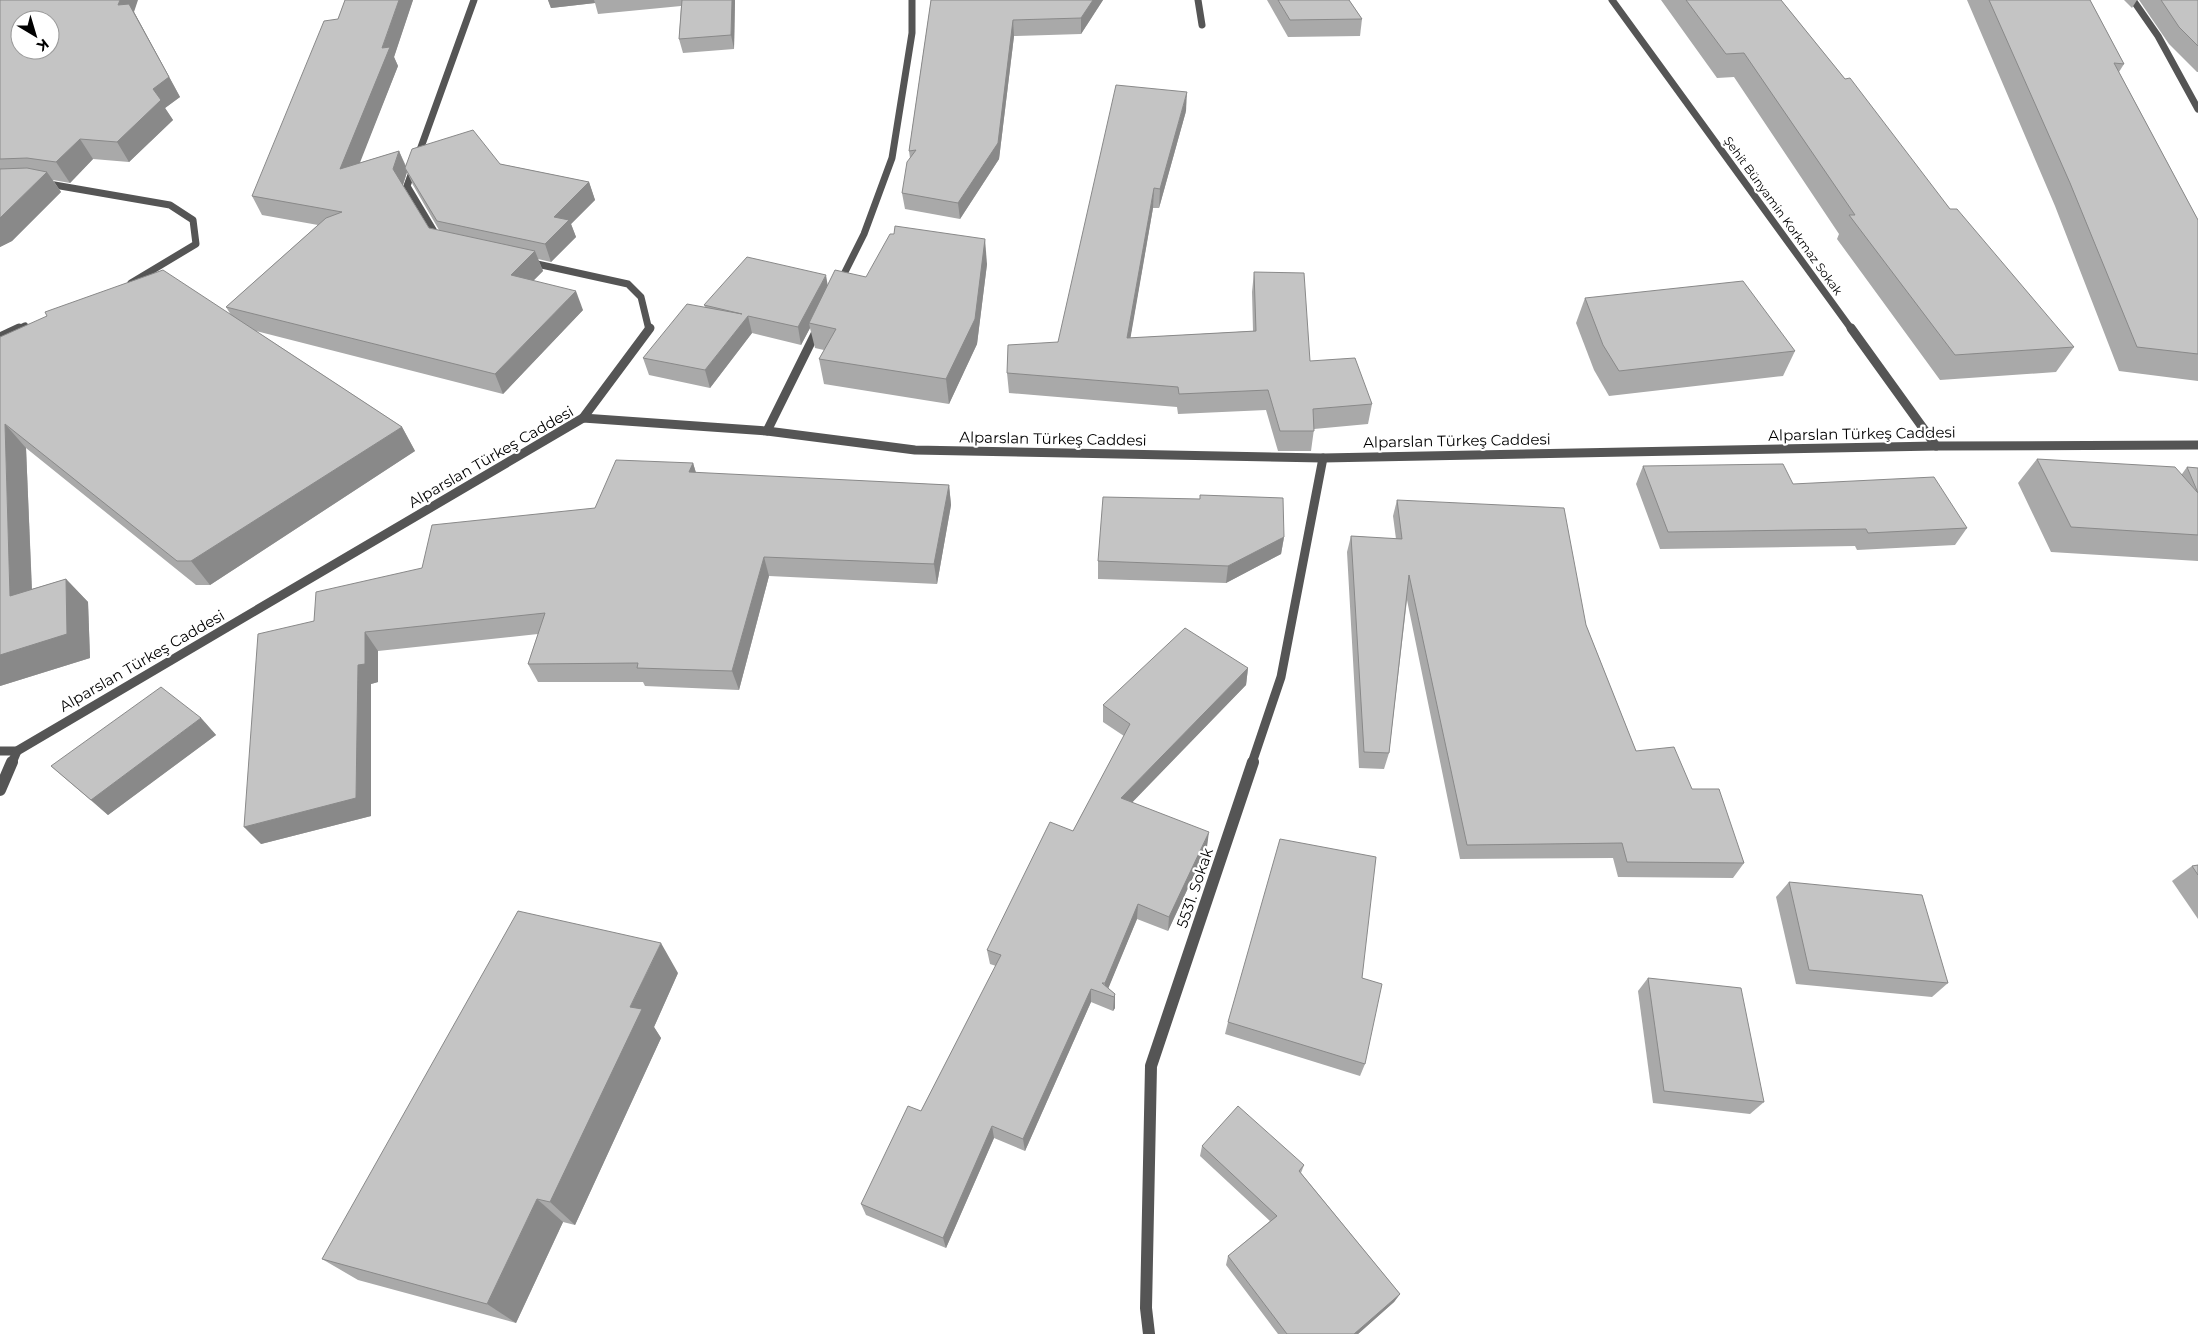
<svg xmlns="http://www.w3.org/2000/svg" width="2198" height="1334" font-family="Montserrat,sans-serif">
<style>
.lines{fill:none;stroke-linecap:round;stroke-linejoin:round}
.minor-far2{stroke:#555;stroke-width:7}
.minor-far1{stroke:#555;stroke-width:9}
.minor{stroke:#555;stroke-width:12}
.wall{fill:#a9a9a9;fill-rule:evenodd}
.shaded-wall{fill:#898989}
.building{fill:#c4c4c4;stroke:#898989;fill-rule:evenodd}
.labels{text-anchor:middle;stroke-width:4.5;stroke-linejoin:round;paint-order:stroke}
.far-street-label{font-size:12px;fill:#000;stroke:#fff}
.street-label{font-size:15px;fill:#000;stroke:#fff}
</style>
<rect width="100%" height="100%" fill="#fff"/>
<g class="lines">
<!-- minor-far2 -->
<g class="minor-far2">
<polyline points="1198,0 1202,25"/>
<polyline points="1612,0 1852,330"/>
<polyline points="2133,0 2158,36 2198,109"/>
<polyline points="43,183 170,205 193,220 196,244 131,283"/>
<polyline points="438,238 407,186 474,0"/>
<polyline points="528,262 628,284 641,297 649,330"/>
<polyline points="839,284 864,234 892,158 912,33 912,0"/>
<polyline points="17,330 25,326"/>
<polyline points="817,330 819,326"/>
</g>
<!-- minor-far1 -->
<g class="minor-far1">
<polyline points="1851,328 1936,446"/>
<polyline points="0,337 19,328"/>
<polyline points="583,418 650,328"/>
<polyline points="767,431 818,328"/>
<polyline points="0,751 17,751 583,418 767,431 915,450 1323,458 1936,446 2198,445"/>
<polyline points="12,763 17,751"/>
<polyline points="1252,763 1281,677 1323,458"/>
</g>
<!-- minor -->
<g class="minor">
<polyline points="0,790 12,762"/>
<polyline points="1149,1334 1146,1308 1151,1066 1253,762"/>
</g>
</g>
<!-- wall -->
<g class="wall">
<polygon points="0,0 134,12 180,97 165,108 173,120 129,162 93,159 70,183 53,180 61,192 12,241 0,247"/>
<path d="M345 0H413L394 57 398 66 359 163 399 151 406 166 500 164 589 182 595 200 571 224 576 237 551 262 538 259 543 271 533 281 583 310 503 394 256 331 402 427 415 451 210 585H196L26 448 32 589 66 579 88 602 90 658 0 686V337L231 315 226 307 318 225 262 215 252 196 338 19ZM407 172 413 185 439 230 429 228 403 185Z"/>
<polygon points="548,0 735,0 734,49 683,53 679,39 681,6 598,14 595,3 551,8"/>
<polygon points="931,0 1103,0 1081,34 1014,36 999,159 960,219 905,209 902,193 910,158 909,151"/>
<polygon points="1267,0 1349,0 1362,19 1360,36 1288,37"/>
<polygon points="1661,0 1781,0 1950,209 2074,347 2056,372 1940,380 1837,239 1839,234 1734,77 1717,78"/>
<polygon points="1967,0 2090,0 2124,64 2119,72 2198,220 2198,381 2119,371 2055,206"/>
<polygon points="2124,0 2137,0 2132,8"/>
<polygon points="2139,0 2198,0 2198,72 2197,72 2169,44"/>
<polygon points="1186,111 1159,208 1153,208 1130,338 1253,331 1252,292 1254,272 1310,361 1372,404 1368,424 1314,429 1311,451 1278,451 1266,410 1178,414 1177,407 1009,393 1007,373 1058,342"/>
<polygon points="987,264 977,344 949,404 824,384 819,359 824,350 815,348 810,328 801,345 752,333 710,388 649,375 643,358 705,307 704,305 828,285 866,277"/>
<polygon points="1585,298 1795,351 1783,376 1609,396 1594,370 1576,323"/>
<polygon points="2037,459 2182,474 2187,467 2198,468 2198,561 2051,552 2018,483"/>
<polygon points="693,463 696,473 949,485 951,505 937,584 769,576 739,690 645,686 643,682 538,682 528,664 538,634 378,651 378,682 371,684 371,816 261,844 314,621 422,568 595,508"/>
<polygon points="1643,466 1967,528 1955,545 1857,550 1855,546 1660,549 1636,484"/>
<polygon points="1200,499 1284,537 1281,554 1226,583 1098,579 1098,561"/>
<polygon points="1397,500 1586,625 1636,751 1692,789 1744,863 1733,878 1618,877 1613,858 1460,859 1407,600 1389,753 1384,769 1359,768 1347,552 1351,536 1396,539 1393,516"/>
<polygon points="1248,668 1246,685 1132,802 1207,847 1168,931 1137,919 1108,988 1115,994 1115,1008 1113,1011 1091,1002 1025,1151 994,1138 946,1248 866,1215 861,1204 921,1111 996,966 990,964 987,950 1073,831 1124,736 1103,722 1103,705"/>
<polygon points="201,718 216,735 108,815 51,766"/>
<polygon points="2198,865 2198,919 2172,881 2192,866"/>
<polygon points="1789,882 1948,983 1932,997 1796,984 1776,897"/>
<polygon points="678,973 654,1027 661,1038 575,1225 563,1222 516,1323 358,1280 322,1259"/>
<polygon points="1362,978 1365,1064 1360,1076 1225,1034 1228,1022"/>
<polygon points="1648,978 1764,1102 1750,1114 1653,1103 1638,991"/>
<polygon points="1202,1146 1304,1165 1301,1173 1400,1294 1394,1302 1358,1334 1278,1334 1226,1265 1228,1256 1270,1221 1200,1156"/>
</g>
<!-- shaded-wall -->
<g class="shaded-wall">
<polygon points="120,0 138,0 134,12 180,97 165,108 173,120 129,162 117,142 153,89 118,5"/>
<polygon points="399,0 413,0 394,57 398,66 350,188 340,169"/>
<polygon points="548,0 598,0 594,0 595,3 551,8"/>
<polygon points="732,0 735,0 734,49 731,35"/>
<polygon points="1093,0 1103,0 1081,34 1081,18"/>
<polygon points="1013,20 1014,36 999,159 960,219 958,203"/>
<polygon points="1187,92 1186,111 1159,208 1160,189"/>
<polygon points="80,139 93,159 70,183 56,162"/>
<polygon points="399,151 407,170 405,168 407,172 402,188 393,169"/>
<polygon points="47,172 61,192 12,241 0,247 0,218"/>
<polygon points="589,182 595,200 571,224 576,237 551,262 545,244 554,217"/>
<polygon points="1154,188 1153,208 1127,358 1127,338"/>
<polygon points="985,239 987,264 977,344 949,404 946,379"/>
<polygon points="535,251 543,271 519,295 511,275"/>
<polygon points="826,275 829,293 809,323 810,328 801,345 798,327"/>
<polygon points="576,291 583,310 503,394 495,374"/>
<polygon points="748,316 752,333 710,388 705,370"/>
<polygon points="5,424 26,448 33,619 10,596"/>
<polygon points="402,427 415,451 210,585 191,561"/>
<polygon points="693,463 699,483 689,472"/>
<polygon points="949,485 951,505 937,584 934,564"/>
<polygon points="1284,537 1281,554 1226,583 1228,566"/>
<polygon points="764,557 769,576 739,690 732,671"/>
<polygon points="66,579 88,602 90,658 0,686 0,655"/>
<polygon points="365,632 378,651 378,682 371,684 371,816 261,844 244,827 358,665"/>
<polygon points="1248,668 1246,685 1121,814 1121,798"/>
<polygon points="201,718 216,735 108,815 91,800"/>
<polygon points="1209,832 1207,847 1168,931 1169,917"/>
<polygon points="1138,904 1137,919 1106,994 1105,994 1105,983"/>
<polygon points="661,943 678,973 654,1027 661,1038 575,1225 550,1202 630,1007"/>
<polygon points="1091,989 1091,1002 1025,1151 1023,1139"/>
<polygon points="1115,994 1115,1008 1113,1011 1114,997"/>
<polygon points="992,1126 994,1138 946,1248 943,1238"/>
<polygon points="537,1199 563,1222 516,1323 487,1304"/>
<polygon points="1400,1294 1394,1302 1358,1334 1354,1334"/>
</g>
<!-- building -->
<g class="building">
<path d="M0 0H120L118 5 129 4 169 77 153 89 161 100 117 142 80 139 56 162 27 158 0 159ZM20 20H50V50H20Z"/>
<polygon points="345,0 399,0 382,48 390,47 340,169 399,151 393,169 429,228 535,251 511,275 576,291 495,374 226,307 326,218 342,212 252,196 324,21 338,19"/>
<polygon points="682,0 732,0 731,35 679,39"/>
<polygon points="931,0 1093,0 1081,18 1013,20 998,143 958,203 902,193 907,162 916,150 909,151"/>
<polygon points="1278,0 1349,0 1362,19 1290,20"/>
<polygon points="1686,0 1781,0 1845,79 1850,78 1950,209 1957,209 2074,347 1955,355 1849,215 1855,215 1744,53 1726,54"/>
<polygon points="1989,0 2090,0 2124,64 2114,63 2198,220 2198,354 2137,347 2070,183"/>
<polygon points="2161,0 2198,0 2198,46 2179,27"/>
<polygon points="1116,85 1187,92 1160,189 1154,188 1127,338 1256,331 1254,272 1304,273 1310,361 1355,358 1372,404 1313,409 1314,431 1280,431 1268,390 1179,394 1178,387 1007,373 1008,345 1058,342"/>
<polygon points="473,130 500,164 589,182 554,217 569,220 545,244 437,221 405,168 412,149"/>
<polygon points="27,168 47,172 0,218 0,169"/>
<polygon points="895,226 985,239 975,319 946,379 819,359 836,329 809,323 835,270 866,277 890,234 894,234"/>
<polygon points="747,257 826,275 798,327 748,316 705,370 643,358 687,304 742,314 704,305"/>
<polygon points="163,270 402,427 191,561 177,561 5,424 10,596 66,579 67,634 0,655 0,337 47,316 45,312"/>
<polygon points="1743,281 1795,351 1619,371 1603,345 1585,298"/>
<polygon points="2037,459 2175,467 2198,493 2187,467 2198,468 2198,535 2071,527"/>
<polygon points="616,460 693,463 689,472 949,485 934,564 764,557 732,671 637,668 638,663 528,664 545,613 365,632 365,664 358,665 356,798 244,827 258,634 314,621 316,592 422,568 432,525 595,508"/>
<polygon points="1783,464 1793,484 1934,477 1967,528 1868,533 1866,529 1668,532 1643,466"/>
<polygon points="1200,495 1283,498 1284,537 1228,566 1098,561 1103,497 1200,499"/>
<polygon points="1397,500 1564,508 1586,625 1636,751 1674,747 1692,789 1719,789 1744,863 1627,862 1622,843 1467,845 1409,575 1389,753 1364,752 1351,536 1402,539"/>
<polygon points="1185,628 1248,668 1121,798 1209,832 1169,917 1138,904 1105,983 1102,983 1115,994 1114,997 1091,989 1023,1139 992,1126 943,1238 861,1204 908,1106 921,1111 1001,955 987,950 1050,822 1073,831 1130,724 1103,705"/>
<polygon points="161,687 201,718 91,800 51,766"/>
<polygon points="1280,839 1376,857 1362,978 1382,984 1365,1064 1228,1022"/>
<polygon points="2198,865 2198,875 2192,866"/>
<polygon points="1789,882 1922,895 1948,983 1809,970"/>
<polygon points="518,911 661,943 630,1007 642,1009 550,1202 537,1199 487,1304 322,1259"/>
<polygon points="1648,978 1741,988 1764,1102 1664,1091"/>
<polygon points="1238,1106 1304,1165 1299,1171 1400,1294 1354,1334 1287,1334 1228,1256 1277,1216 1202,1146"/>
</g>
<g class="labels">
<!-- far-street labels -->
<g class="far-street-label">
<text transform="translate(1783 216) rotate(54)" y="4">Şehit Bünyamin Korkmaz Sokak</text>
</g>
<!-- street labels -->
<g class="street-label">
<text transform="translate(1862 434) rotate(-1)" y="5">Alparslan Türkeş Caddesi</text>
<text transform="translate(1053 439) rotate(1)" y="5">Alparslan Türkeş Caddesi</text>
<text transform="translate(1457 441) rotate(-1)" y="5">Alparslan Türkeş Caddesi</text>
<text transform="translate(491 457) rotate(-30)" y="5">Alparslan Türkeş Caddesi</text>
<text transform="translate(142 661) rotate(-30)" y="5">Alparslan Türkeş Caddesi</text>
<text transform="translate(1195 888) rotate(-71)" y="5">5531. Sokak</text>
</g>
</g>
<!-- north arrow -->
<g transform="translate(35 35) rotate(142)"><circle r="24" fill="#ffffff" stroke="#999999"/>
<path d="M0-4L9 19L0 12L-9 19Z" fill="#000000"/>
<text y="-8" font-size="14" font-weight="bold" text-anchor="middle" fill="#000000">K</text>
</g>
</svg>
